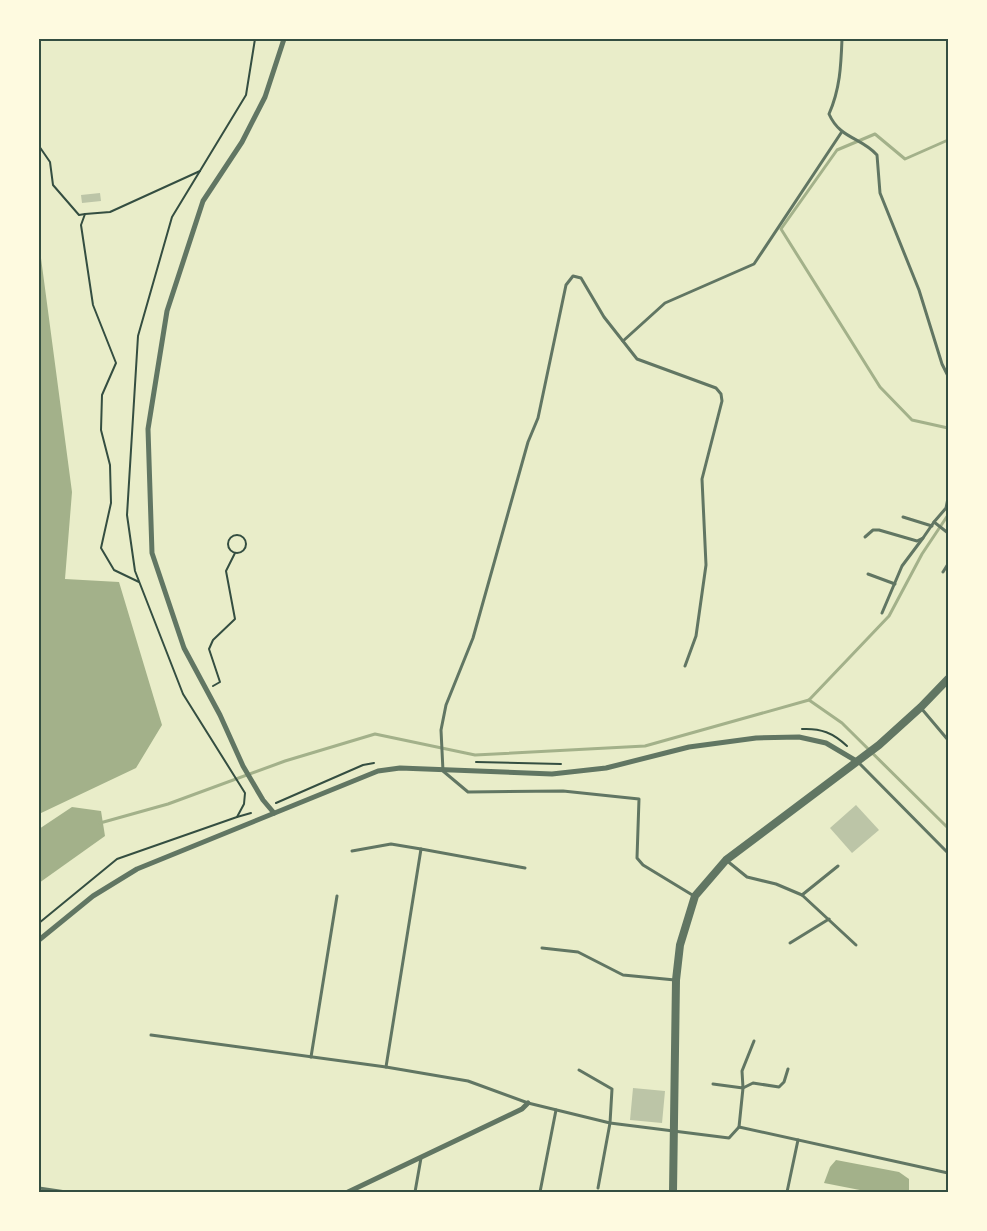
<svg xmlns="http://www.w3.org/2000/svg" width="987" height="1231" font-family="'DM Sans',sans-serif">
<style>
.water{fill:#a3b18a}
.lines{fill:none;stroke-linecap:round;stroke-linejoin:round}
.stream{stroke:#a3b18a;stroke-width:3}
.building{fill:#bcc5a7}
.path{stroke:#344e41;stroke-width:2}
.service{stroke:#617663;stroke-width:3}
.minor{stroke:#617663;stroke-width:5}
.tertiary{stroke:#617663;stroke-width:8}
.neatline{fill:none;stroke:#344e41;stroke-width:2}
</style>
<rect width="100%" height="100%" fill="#e9edc9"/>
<!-- water -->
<g class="water">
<polygon points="39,243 72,492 65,579 119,582 162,725 136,768 39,814"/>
<polygon points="72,807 101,811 105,836 39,883 39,829"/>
<polygon points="836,1160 899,1172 909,1179 909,1192 870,1192 824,1183 830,1167"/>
</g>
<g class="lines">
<!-- stream -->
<g class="stream">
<polyline points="948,140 905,159 875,134 837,150 781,229 880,387 912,420 948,428"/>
<polyline points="809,700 889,616 922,554 948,515"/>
<polyline points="100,823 168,804 285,761 375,734 475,755 645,746 809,700 842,723 948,828"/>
</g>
</g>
<!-- building -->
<g class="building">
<polygon points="100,193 101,201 82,203 81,195"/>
<polygon points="856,805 879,830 852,853 830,828"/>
<polygon points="633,1088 665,1091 662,1123 630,1120"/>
</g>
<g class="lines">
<!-- path -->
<g class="path">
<polyline points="39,146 50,162 53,185 79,215 85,214"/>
<circle cx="237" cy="544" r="9"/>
<polyline points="139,582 114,570 101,548 111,503 110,465 101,430 102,395 116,363 93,305 81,225 85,214 110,212 200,171"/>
<polyline points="213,686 220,682 209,649 213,640 235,619 226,571 235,553"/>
<path d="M802 729C821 728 833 733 847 746"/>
<polyline points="476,762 561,764"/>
<polyline points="276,803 363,765 374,763"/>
<polyline points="237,817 251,813"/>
<polyline points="39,923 117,859 237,817 244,804 245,793 183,694 135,571 127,515 138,336 172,217 246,95 255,39"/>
</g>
<!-- service -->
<g class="service">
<path d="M842 39C841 66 840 89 829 114 840 139 861 137 877 155L880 193 919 290 942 364 948 376"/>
<polyline points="623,341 665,303 754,264 841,133"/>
<polyline points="948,498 946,508 934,522 948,533"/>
<polyline points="903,517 932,526"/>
<polyline points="865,537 873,530 879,530 917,541 923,538 934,522"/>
<polyline points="943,572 948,564"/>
<polyline points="868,574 895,584"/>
<polyline points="882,613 902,566 923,538"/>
<polyline points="685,666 696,636 706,565 702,479 722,401 721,394 716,388 637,359 604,317 581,278 573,276 566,285 538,418 528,442 473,638 446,705 441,730 443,771 468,792 563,791 639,799 637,858 643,865 694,896"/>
<polyline points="921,708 948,740"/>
<polyline points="858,762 948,853"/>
<polyline points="352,851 391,844 421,849"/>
<polyline points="726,860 747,877 776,884 802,895 838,866"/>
<polyline points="802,895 856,945"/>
<polyline points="790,943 829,919"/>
<polyline points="542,948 578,952 623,975 675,980"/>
<polyline points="151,1035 386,1067 468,1081 528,1103 610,1123 729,1138 739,1127 948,1173"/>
<polyline points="311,1057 337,896"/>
<polyline points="386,1067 421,849 525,868"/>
<polyline points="579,1070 612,1089 610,1123 598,1188"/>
<polyline points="713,1084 743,1088 742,1071 754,1041"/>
<polyline points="739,1127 743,1088 753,1083 779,1087 784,1082 788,1069"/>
<polyline points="39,1188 66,1192"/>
<polyline points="415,1192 421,1158"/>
<polyline points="540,1192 556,1110"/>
<polyline points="787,1192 798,1140"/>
</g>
<!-- minor -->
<g class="minor">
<polyline points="274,813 263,800 243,766 220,715 184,648 152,553 148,429 167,311 203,201 242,142 265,97 284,39"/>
<polyline points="39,940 93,896 137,869 378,771 400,768 552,774 606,768 689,747 756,738 799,737 826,743 858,762"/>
<polyline points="348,1192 522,1109 528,1103"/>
</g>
<!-- tertiary -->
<polyline class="tertiary" points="673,1192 676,980 680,945 695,896 726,860 879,745 921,707 948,679"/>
</g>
<!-- border -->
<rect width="987" height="1231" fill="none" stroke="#fefae0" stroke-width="80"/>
<rect x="40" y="40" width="907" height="1151" class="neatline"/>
</svg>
